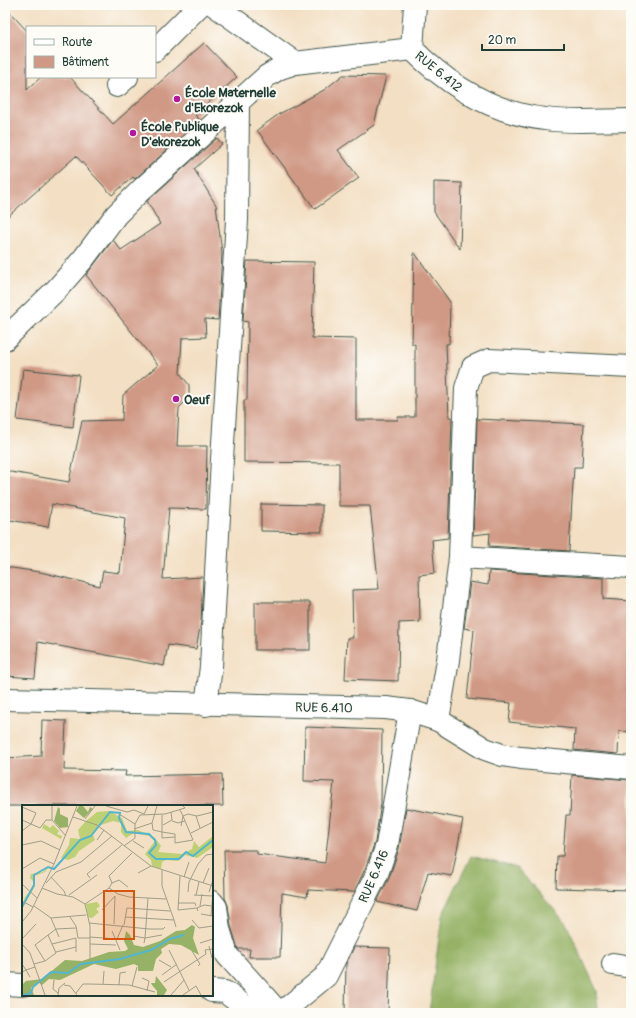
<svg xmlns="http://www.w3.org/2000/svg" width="636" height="1018" font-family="Pangolin,sans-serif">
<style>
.forest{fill:#96b266;stroke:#5a784d}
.building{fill:#d09985}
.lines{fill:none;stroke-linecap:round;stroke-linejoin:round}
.street-casing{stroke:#3f5549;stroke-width:24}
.street{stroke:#fff;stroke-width:22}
.poi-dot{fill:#b5179e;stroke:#fdfcf7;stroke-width:1.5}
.labels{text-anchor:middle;stroke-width:4;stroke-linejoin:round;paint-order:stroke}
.street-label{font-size:13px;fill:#1f3d34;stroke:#fdfcf7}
.poi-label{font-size:13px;font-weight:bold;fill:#1f3d34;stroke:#fdfcf7;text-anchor:start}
.inset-river{fill:none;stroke:#53b6d1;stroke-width:2}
.inset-road{fill:none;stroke:#9e9e8a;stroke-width:1}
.view{fill:#d45610;fill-opacity:0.15;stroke:#d45610;stroke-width:2}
.inset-edge{fill:none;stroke:#1f3d34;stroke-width:2}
</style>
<rect width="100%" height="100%" fill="#fdfcf7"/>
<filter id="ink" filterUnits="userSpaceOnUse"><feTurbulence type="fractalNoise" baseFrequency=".025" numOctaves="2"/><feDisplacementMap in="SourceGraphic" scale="8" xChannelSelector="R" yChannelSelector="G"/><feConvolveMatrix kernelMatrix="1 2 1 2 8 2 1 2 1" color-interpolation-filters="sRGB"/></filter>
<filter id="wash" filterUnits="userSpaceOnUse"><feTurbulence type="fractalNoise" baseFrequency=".012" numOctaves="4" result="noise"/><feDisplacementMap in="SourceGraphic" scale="16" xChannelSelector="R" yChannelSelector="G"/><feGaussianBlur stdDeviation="0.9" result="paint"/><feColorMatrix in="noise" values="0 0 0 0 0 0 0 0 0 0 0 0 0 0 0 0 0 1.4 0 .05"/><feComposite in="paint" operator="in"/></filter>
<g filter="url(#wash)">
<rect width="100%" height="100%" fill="#f3dfc3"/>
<!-- forest -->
<polygon class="forest" points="471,856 517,868 566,923 597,991 598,1013 429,1013 442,916"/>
<g id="blocks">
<!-- building -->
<g class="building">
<polygon points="5,7 27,31 27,90 41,77 70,77 113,124 204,43 237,77 195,115 200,120 135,179 133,177 112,195 76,156 5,219"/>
<polygon points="343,75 386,76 374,125 338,150 359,178 315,209 257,130 279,114 324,90"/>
<polygon points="217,138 222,144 194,169 216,205 222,253 218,320 205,319 206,337 182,338 180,373 189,385 189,398 179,408 177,446 207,446 206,509 169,508 163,579 203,577 201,622 196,649 168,645 164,666 38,642 35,678 5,676 5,567 40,572 100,586 103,571 120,573 125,518 52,504 48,527 5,519 5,471 69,482 82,421 122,420 123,395 158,365 86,275 113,240 121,250 160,224 147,201"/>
<polygon points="434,182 462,183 460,249 434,212"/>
<polygon points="414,252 450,302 449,344 446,344 449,417 452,417 448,538 432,540 435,573 419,575 420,622 399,623 398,681 345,679 347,638 353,638 352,590 379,589 370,506 339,506 339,463 244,462 244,400 247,400 248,322 243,321 247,261 314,262 312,338 356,339 356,420 398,420 398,417 415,417 415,344 412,344"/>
<polygon points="23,369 79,375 73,427 17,420"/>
<polygon points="477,419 584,424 582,467 574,467 569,551 489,546 490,533 473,535"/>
<polygon points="261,504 322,505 322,532 261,531"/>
<polygon points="489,571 603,578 603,599 631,601 631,732 619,731 618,754 574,750 575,729 509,722 511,703 467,699 474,630 464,628 469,590 470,582 488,585"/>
<rect x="255" y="602" width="55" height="48"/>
<polygon points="42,720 66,721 64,770 126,771 125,776 222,774 223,806 5,806 5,758 41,756"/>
<polygon points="305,727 382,730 381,803 375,842 365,869 354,892 308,890 307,897 282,893 280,957 249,957 250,949 238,949 231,926 228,905 225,898 224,850 257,850 257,854 325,863 334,782 304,781"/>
<polygon points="572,775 631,780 631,890 556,888 557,856 563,856 566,815 570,815"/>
<polygon points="406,808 463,819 452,876 428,872 417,911 377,902 389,878 399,849"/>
<polygon points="354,947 390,948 388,1013 345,1013 346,964"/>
</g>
</g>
</g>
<g filter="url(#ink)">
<use href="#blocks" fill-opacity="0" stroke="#3f5549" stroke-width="1"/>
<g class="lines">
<!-- street casing -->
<g class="street-casing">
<g id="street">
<path d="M214 5 295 63 412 49C449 86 493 113 545 119 572 123 604 120 631 120"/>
<polyline points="412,49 415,5"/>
<polyline points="155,50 200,5"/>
<polyline points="117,86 127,77"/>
<polyline points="5,339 57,289 84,258 116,215 141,190 267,76 280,68 295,63"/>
<polyline points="460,557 631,567"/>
<polyline points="5,699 386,708 410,711 438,720 485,749 502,755 521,758 631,768"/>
<polyline points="206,705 211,667 222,459 237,220 238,103"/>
<polyline points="438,720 448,660 460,557 466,388 473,367 489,360 631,367"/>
<polyline points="212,902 216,907 219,929 227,955 279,1013"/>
<polyline points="613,964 631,967"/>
<polyline points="5,984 23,985"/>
<polyline points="212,991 225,992 247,1008 275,1013"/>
<polyline points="281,1013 326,976 377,874 387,845 410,711"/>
</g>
</g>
<!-- street -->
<use href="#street" class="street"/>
</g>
</g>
<!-- markers -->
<g class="poi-dot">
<circle cx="177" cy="99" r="4"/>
<circle cx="133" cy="133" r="4"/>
<circle cx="176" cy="399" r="4"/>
</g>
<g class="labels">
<!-- street labels -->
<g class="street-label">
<text transform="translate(439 71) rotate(39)" y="5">RUE 6.412</text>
<text transform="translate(324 707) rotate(1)" y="5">RUE 6.410</text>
<text transform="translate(373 876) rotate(-67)" y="5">RUE 6.416</text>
</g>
<!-- poi labels -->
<g class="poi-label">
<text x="185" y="97">École Maternelle<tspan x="185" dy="15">d'Ekorezok</tspan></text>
<text x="141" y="131">École Publique<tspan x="141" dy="15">D'ekorezok</tspan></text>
<text x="184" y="404">Oeuf</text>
</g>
</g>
<!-- overview -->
<g transform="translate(22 805)">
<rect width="191" height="191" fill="#f3dfc3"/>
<path d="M87 6 100 13 105 26 116 25 133 33 139 41 136 47 160 49 170 44 172 36 177 42 191 31V42L175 53 163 50 156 56 144 55 140 57 139 64 130 61 129 55 123 49 133 36 127 31 112 28 104 33 99 27V18L91 16 76 21 71 30 73 35 57 46 53 52 46 55 39 53 47 40 48 33 58 34 56 25 64 16 75 7ZM22 19 28 23 31 20 37 26 35 29 40 31 39 34 20 23ZM29 59 23 67 12 71 13 81 0 104 3 92 10 84 12 77 8 73 9 69 21 67ZM75 97 78 101 74 104 77 107 70 113 66 112 64 99Z" fill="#bdd074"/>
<path d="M57 1H61L66 7 68 2 71 4 62 13 54 6ZM36 2 38 4V9L46 13V22L38 23 32 16ZM170 120 173 122 171 133 177 150 159 140 147 139 139 144 140 148 134 154 131 166H116V161L112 159 94 164 72 159 38 175 27 174 20 180 16 177 9 183 12 190H0V180L4 176 20 174 43 155 60 156 87 147 103 146 106 144 102 136 104 126 108 130 112 140 121 142 138 136 154 126 163 125ZM134 171 145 185 142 190H135V186L130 180 129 178H133Z" fill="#96b266"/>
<path class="inset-river" d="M0 102 12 80V70L26 62 32 64 58 35 69 31 88 7 98 8 97 13 104 27 127 29 133 35 134 40 127 48 134 54H157L164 47 171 51 191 35M2 190 9 188 11 182 29 167 46 168 59 159 98 154 129 145 148 134 162 130"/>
<path class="inset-road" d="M30 1V15L44 31M84 1 105 7 112 5 122 9 126 1M0 2 14 8 9 19 0 26M158 5 161 11 159 21M97 9 113 19M140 10V27L153 29V38L171 35 163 16M174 11 178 23M51 12 75 20 129 61 191 81M63 14 73 1M0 15 18 23 24 15H30M150 16 156 18 163 16 161 11 166 9 175 11 191 7M130 18 131 25 140 27V33L153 32M141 20 150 15 149 7M112 24 130 18 135 1M169 28 191 17M75 35 82 25M111 36 122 43M0 40 19 36 38 45M102 41 113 33V19L118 10 143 9 163 3 161 1M0 64 18 53 32 59M140 65V81L152 115M116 68 129 61M158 71 156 105 175 103 176 106M29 72 42 86 44 91M162 72 167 57M68 73 65 69 100 40M24 78 34 67 59 57 90 31M90 78 97 75 106 82M181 78 187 63M0 79 15 93M20 83 35 89 51 92 63 99 68 121V155M87 83 90 78 87 71 110 48M166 87 167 77 176 59 184 50 191 49M187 87 191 75M47 90 75 70M172 90 190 91M174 90 177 77M126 93 123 133 140 130M0 96 11 102M156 98H173L174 101M63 99 87 83 96 89 107 92 144 94M12 101 29 113 64 110M178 101 180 89M175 103 182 100 190 101M80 105 93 91M179 109 191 111M189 111 191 86M48 112 54 121 56 133H68M103 112 152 115 154 122M29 113 37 132M170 115 177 123 191 121M0 117 9 106 32 59 55 1M67 118 127 124H141L143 122M92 119 93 91M102 120 105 103 148 106M90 126 98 145M111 131 123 133 122 138M68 132 95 134 101 120M0 134 14 119M178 138 191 134M0 139 8 148 23 190M30 139 54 133V147M68 139 94 140M187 141 190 153M147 145 167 185M170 146 178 159 176 161M34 147 54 142M137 155 149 162M23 156 13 140 34 124 54 123M0 159 4 165 13 162M12 159 23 156 34 148 26 130M140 170 155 159M0 171V167L4 165 8 172M120 173 127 176 125 186M32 175 31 184 36 188M142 177 184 149 183 145 191 144M81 179 82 166M42 180 48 181 55 190M97 180 98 168 104 167M110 181 115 162M54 188 61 179H67L107 180 133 187M36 190 37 183 43 178M149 190 162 175M161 190 174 181 179 190"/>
<path class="view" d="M82 86H112V134H82Z"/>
<rect width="191" height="191" class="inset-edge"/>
</g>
<!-- margin -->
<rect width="636" height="1018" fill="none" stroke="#fdfcf7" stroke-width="20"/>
<!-- legend -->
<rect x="26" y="26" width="130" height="52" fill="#fdfcf7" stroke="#a4b0a9"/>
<rect x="34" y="39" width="20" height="6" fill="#ffffff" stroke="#a4b0a9"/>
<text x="62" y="46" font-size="12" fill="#1f3d34">Route</text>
<rect x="34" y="56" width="20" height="12" fill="#d09985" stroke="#a4b0a9"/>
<text x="62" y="66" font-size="12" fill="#1f3d34">Bâtiment</text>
<!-- scale -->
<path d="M482 44v6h82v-6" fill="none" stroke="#1f3d34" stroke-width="2"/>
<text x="488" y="44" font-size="12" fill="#1f3d34" stroke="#fdfcf7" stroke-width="3" paint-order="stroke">20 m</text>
</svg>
